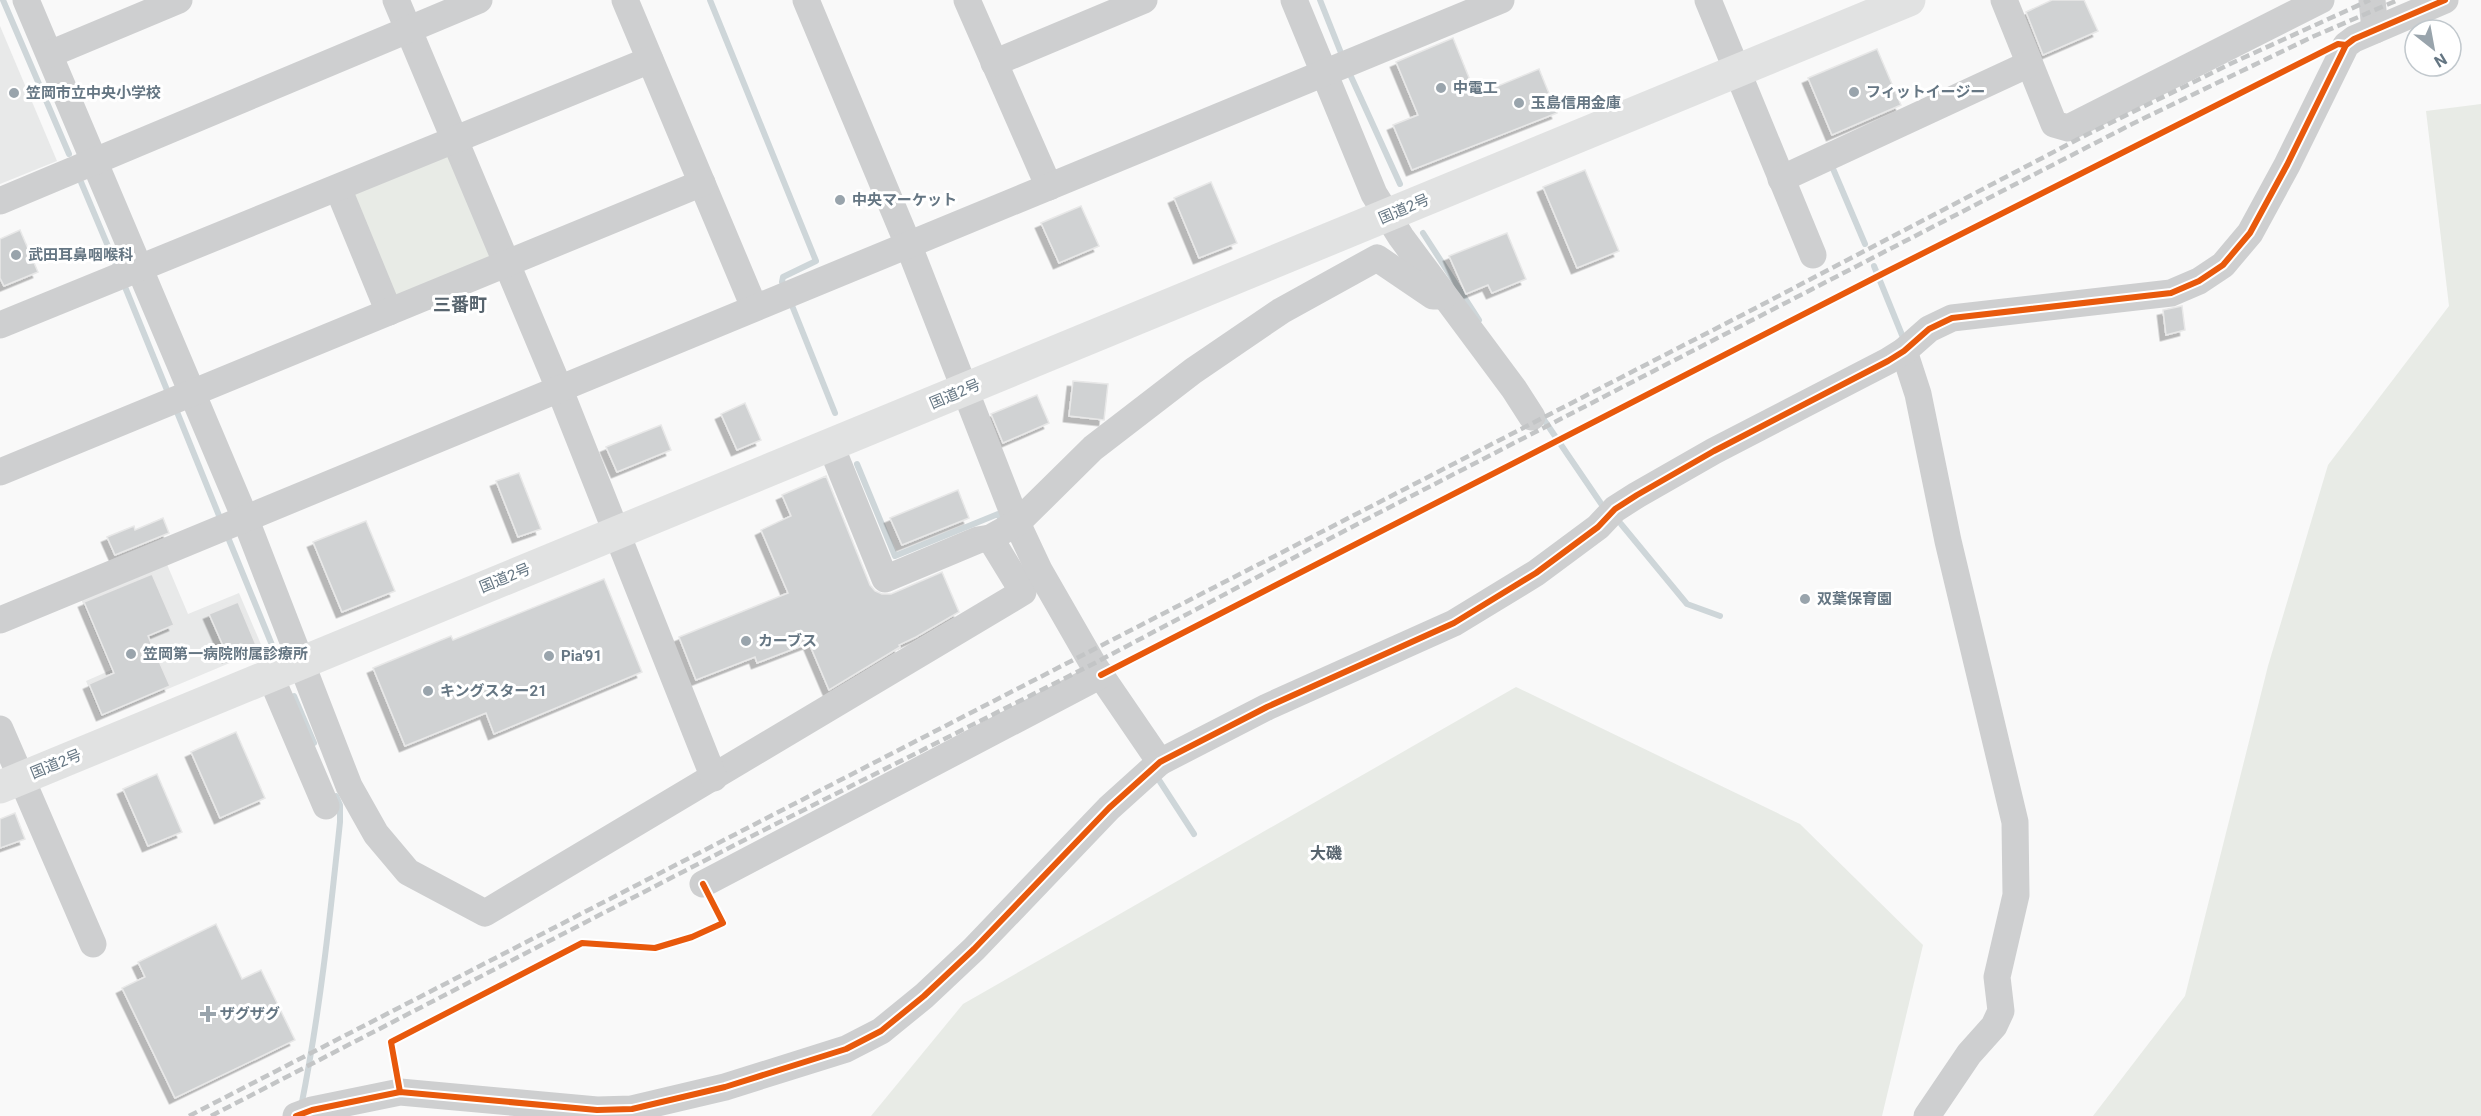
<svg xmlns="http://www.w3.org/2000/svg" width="2481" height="1116" font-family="Roboto,'Noto Sans JP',sans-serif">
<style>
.built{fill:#e8e9e9}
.green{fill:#e8ebe6}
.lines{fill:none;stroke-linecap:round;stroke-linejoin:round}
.stream{stroke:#ced6d9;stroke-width:6}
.building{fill:#d0d2d3;stroke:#e8e8e8;stroke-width:1.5;filter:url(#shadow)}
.minor{stroke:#cecfd0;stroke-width:27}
.highway{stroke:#e1e2e2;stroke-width:33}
.rail{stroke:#c3c5c6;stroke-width:4.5;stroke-dasharray:9 4.5;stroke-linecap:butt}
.cycleway-casing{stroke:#fff;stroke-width:10}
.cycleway{stroke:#e8590c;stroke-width:6}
.poi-dot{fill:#99a4ac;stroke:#fff;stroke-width:2}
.labels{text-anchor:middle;stroke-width:6;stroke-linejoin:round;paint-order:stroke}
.poi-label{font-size:15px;font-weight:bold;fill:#657683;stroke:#fff;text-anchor:start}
.street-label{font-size:15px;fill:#657683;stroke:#fff}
.neighbourhood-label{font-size:16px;font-weight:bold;fill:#57646e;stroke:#fff}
.quarter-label{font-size:18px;font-weight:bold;fill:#57646e;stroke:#fff}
</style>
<defs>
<filter id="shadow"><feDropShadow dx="-5.5" dy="5.5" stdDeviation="0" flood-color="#0004"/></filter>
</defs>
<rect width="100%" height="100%" fill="#f9f9f9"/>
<!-- built -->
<g class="built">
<polygon points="0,26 57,161 0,184"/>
<polygon points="166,562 188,614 239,593 263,649 101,717 86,681 111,670 81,599"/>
</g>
<!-- green -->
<g class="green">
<polygon points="2481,104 2481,1116 2093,1116 2185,996 2268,666 2328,465 2449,306 2426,111"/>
<polygon points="454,140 505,264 389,312 338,188"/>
<polygon points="1516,687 1800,824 1923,945 1882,1116 871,1116 963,1004"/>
</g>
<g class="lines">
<!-- stream -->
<g class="stream">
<polyline points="3,0 69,154"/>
<polyline points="710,0 816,261 783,277 782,282"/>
<polyline points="1320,0 1343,58"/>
<polyline points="1348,70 1400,184"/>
<polyline points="1831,164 1865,244"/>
<polyline points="81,182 118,270"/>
<polyline points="1423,233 1479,320"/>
<polyline points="1874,266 1902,335"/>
<polyline points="123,282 169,395"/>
<polyline points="791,303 835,413"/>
<polyline points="175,407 222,523"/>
<polyline points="1540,414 1602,505"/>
<polyline points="857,464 895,556 998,514 1002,522"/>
<polyline points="1621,524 1687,604 1720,616"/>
<polyline points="227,535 272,645"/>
<polyline points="294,696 314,743"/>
<polyline points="1157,777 1194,834"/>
<path d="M301 1107C320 1013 330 917 340 822V805L336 796"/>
</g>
</g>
<!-- building -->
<g class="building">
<polygon points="2052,0 2084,0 2098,31 2043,55 2026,12"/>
<polygon points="1453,38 1476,95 1539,69 1557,113 1412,170 1393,125 1418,115 1396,62"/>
<polygon points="1877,49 1901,105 1832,135 1808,78"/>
<polygon points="1585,170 1619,251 1577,268 1543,187"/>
<polygon points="1211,182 1237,243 1199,258 1174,198"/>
<polygon points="1081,206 1099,246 1059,263 1041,223"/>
<polygon points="20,230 38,272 4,286 0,278 0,239"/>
<polygon points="1507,233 1526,279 1492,293 1488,285 1466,294 1449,256"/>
<polygon points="2182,306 2185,330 2166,335 2163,310"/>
<polygon points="1073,381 1108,384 1104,420 1069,416"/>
<polygon points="1037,395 1049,423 1003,443 991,414"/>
<polygon points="745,403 761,440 737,450 721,414"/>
<polygon points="661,425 671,450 617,472 606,447"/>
<polygon points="519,473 541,529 518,537 496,481"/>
<polygon points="826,476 870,585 875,591 882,594 891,594 942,572 959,612 916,637 899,645 900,647 829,690 809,643 757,663 755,657 696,680 679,637 788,593 761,530 791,516 782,495"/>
<polygon points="958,490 969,518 902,545 890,518"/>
<polygon points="163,518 169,533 115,555 107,537 134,526 135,530"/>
<polygon points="366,521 395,591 342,612 313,542"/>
<polygon points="152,574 174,625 148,636 170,686 102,715 89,684 114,673 84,602"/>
<polygon points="604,579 642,672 494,734 486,713 405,746 373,668 451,636 453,640"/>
<polygon points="238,602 256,645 228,657 209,614"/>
<polygon points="236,732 265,798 220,818 191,752"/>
<polygon points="157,774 182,832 148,846 123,789"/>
<polygon points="15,813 25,839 0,848 0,819"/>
<polygon points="216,924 242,979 261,970 295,1040 175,1098 122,988 145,977 138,962"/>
</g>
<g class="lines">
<!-- minor -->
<g class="minor">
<polyline points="26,0 245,518 349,786 376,834 408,872 485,913 1023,592 990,538"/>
<polyline points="396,0 559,388 714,778"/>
<polyline points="625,0 754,307"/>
<polyline points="806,0 908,244 1017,523 1039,570 1093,664 1160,762"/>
<polyline points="967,0 1049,187"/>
<polyline points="1294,0 1374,194 1401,237 1514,389 1532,417"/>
<polyline points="1708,0 1813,255"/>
<polyline points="2004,0 2054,124 2068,128 2321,0"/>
<polyline points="2372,0 2375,30"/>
<polyline points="50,54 179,0"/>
<polyline points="994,63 1144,0"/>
<polyline points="1781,179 2029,64"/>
<polyline points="338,188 389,312"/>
<polyline points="0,201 479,0"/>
<polyline points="0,325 650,60"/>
<polyline points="1904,351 1918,394 1948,541 2015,822 2016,895 1997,977 2001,1011 1994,1026 1969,1054 1927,1116"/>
<polyline points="831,446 885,579 978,540 990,538 1017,523 1093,448 1193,371 1281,311 1377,258 1433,296 1444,296"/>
<polyline points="0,472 702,183"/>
<polyline points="0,620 1501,0"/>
<polyline points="270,675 326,806"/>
<polyline points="0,729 93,944"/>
<polyline points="703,884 1101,675"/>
<polyline points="296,1116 312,1110 400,1092 597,1110 632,1109 725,1087 846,1049 881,1031 924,996 974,949 1109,808 1160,762 1267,707 1454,623 1536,573 1598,527 1615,509 1637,495 1714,451 1888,361 1904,351 1929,329 1952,318 2171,293 2199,281 2223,265 2250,233 2287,165 2346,45 2354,39 2445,0"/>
</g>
<!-- highway -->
<polyline class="highway" points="0,787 1909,0"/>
<!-- rail -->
<g class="rail">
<polyline points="189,1116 1748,312 2088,134 2232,63 2370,0"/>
<polyline points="211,1116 756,834 1093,664 1365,520 2132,124 2312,37 2398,0"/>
</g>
<!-- cycleway casing -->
<g class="cycleway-casing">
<g id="cycleway">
<polyline points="1101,675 1886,272 2338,44 2346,45"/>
<polyline points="400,1092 391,1042 582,943 655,948 692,937 723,923 703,884"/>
<polyline points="296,1116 312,1110 400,1092 597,1110 632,1109 725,1087 846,1049 881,1031 924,996 974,949 1109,808 1160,762 1267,707 1454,623 1536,573 1598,527 1615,509 1637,495 1714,451 1888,361 1904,351 1929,329 1952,318 2171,293 2199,281 2223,265 2250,233 2287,165 2346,45 2354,39 2445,0"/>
</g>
</g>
<!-- cycleway -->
<use href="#cycleway" class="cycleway"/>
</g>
<!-- markers -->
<g class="poi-dot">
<circle cx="1441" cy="88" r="6"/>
<circle cx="1854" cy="92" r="6"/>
<circle cx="14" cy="93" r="6"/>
<circle cx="1519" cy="103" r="6"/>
<circle cx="840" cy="200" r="6"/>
<circle cx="16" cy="255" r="6"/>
<circle cx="1805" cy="599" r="6"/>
<circle cx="746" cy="641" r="6"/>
<circle cx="131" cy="654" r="6"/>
<circle cx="549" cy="656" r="6"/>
<circle cx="428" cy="691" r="6"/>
<path d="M205 1005h6v6h6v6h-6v6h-6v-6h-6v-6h6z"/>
</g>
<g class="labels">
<!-- poi labels -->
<g class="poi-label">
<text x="1453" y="93">中電工</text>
<text x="1866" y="97">フィットイージー</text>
<text x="26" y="98">笠岡市立中央小学校</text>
<text x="1531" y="108">玉島信用金庫</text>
<text x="852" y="205">中央マーケット</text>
<text x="28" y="260">武田耳鼻咽喉科</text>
<text x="1817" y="604">双葉保育園</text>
<text x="758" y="646">カーブス</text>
<text x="143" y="659">笠岡第一病院附属診療所</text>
<text x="561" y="661">Pia'91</text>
<text x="440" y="696">キングスター21</text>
<text x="220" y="1019">ザグザグ</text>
</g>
<!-- street labels -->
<g class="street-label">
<text transform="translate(1404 209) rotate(-23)" y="5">国道2号</text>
<text transform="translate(955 394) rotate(-23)" y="5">国道2号</text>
<text transform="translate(505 578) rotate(-22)" y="5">国道2号</text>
<text transform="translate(56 764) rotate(-22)" y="5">国道2号</text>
</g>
<!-- neighbourhood labels -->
<g class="neighbourhood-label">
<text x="1326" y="859">大磯</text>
</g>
<!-- quarter labels -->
<g class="quarter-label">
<text x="460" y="311">三番町</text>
</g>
</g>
<!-- north arrow -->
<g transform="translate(2433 48) rotate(149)"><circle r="28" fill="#ffffff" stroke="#c1c8cd" stroke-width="1.5"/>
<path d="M0-4.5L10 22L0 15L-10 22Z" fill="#99a4ac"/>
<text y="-9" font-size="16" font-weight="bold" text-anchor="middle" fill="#657683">N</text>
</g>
</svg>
